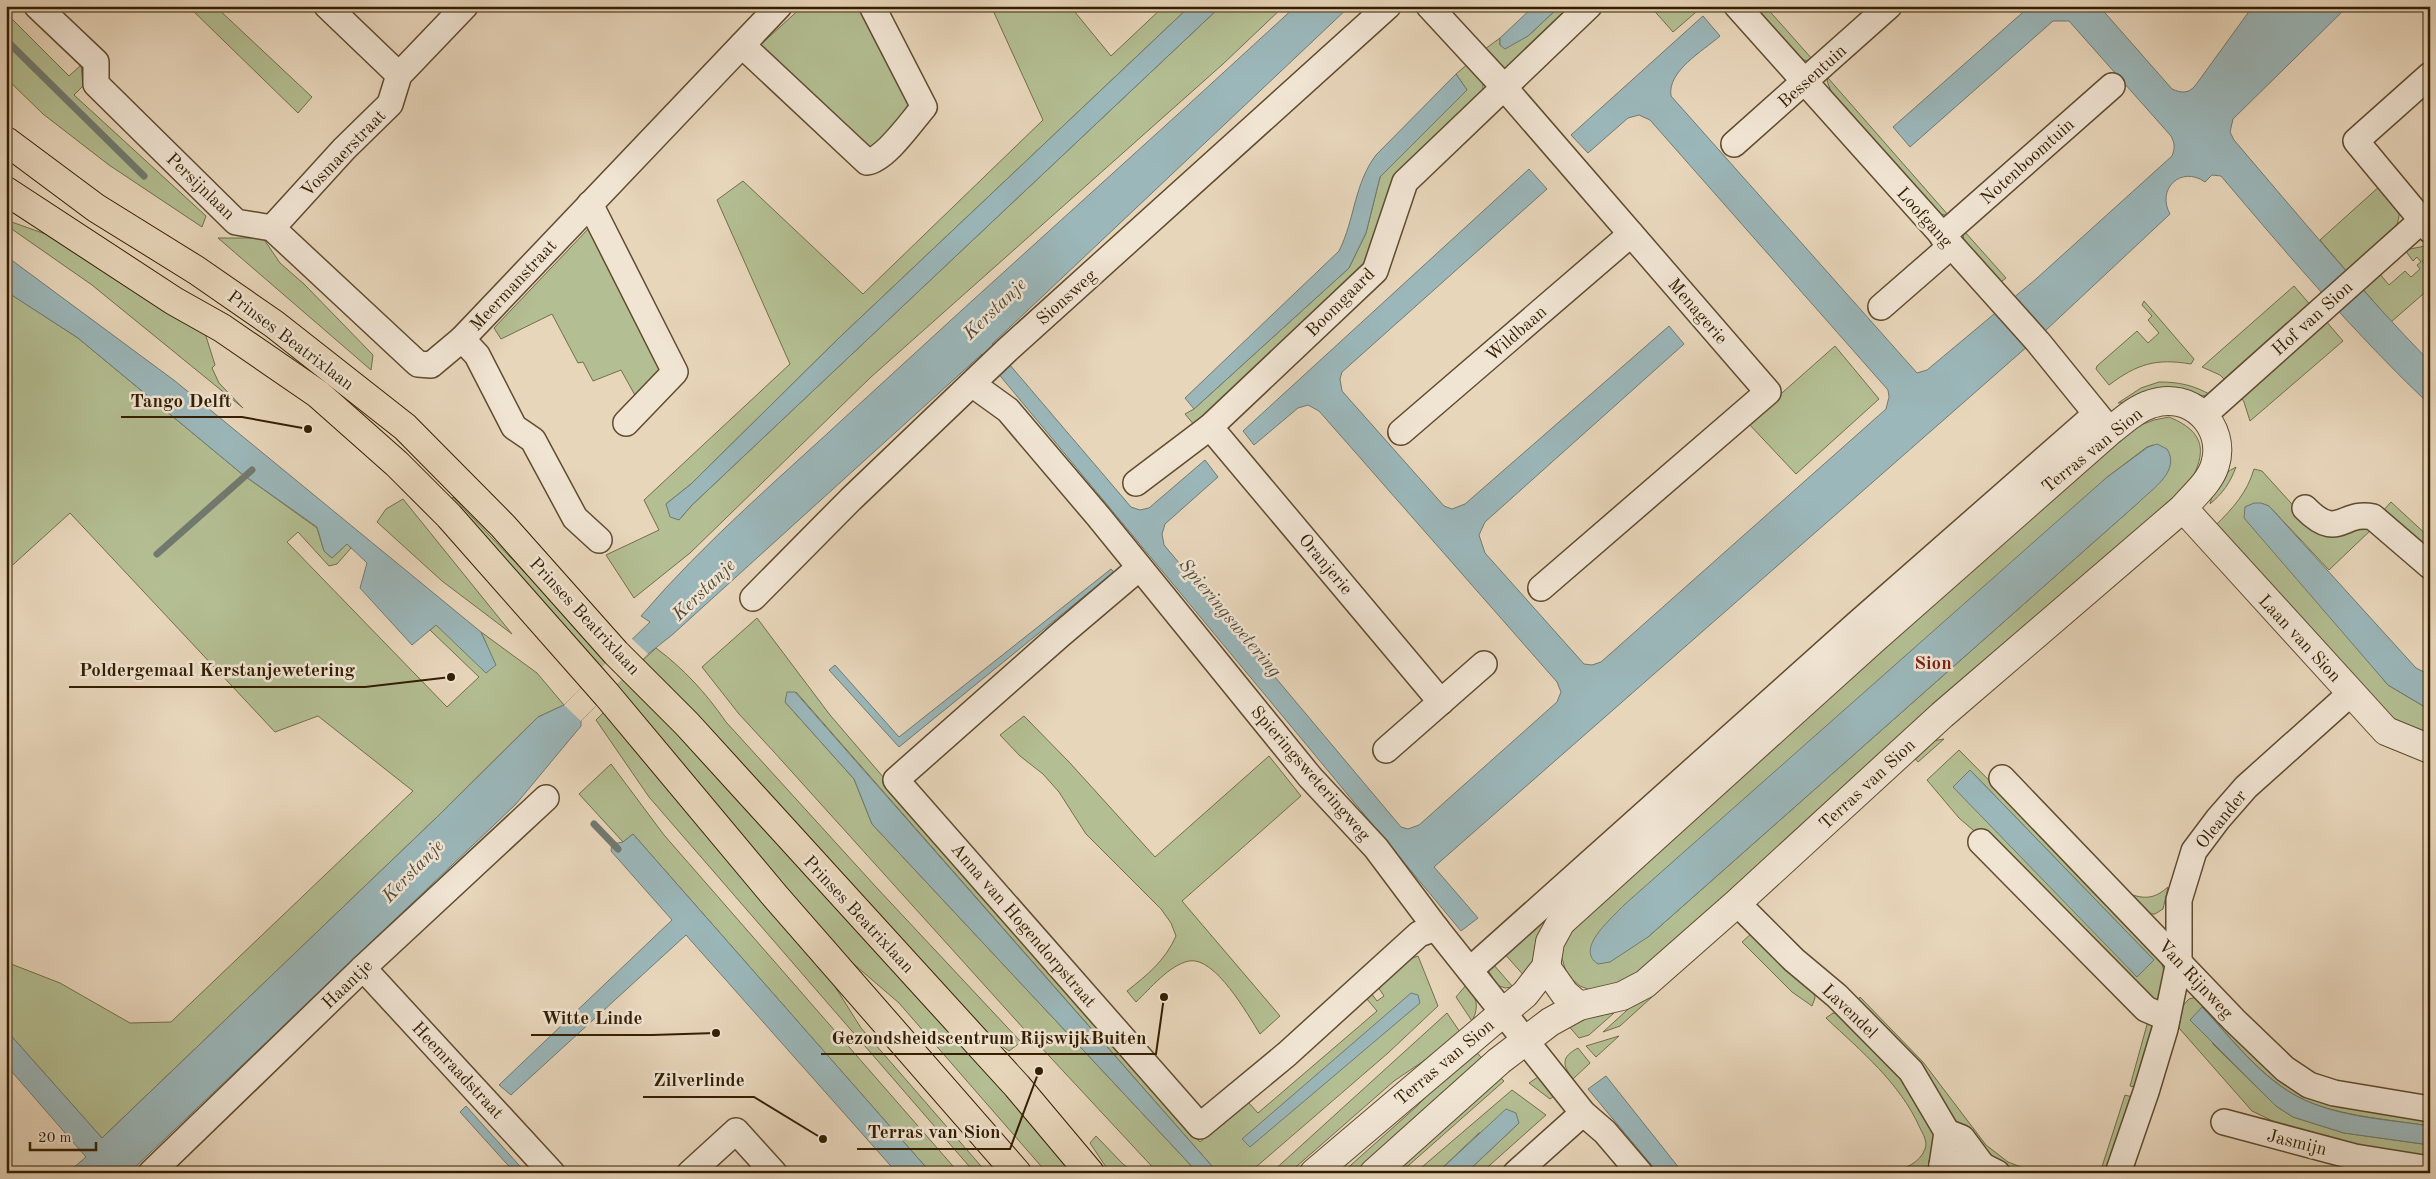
<svg xmlns="http://www.w3.org/2000/svg" width="2436" height="1179" font-family="'Old Standard TT',serif">
<style>
.green{fill:#b3be92;stroke:#736e49;fill-rule:evenodd}
.water{fill:#9bb7ba;stroke:#717a70}
.pier{fill:#e8d6bb}
.lines{fill:none;stroke-linecap:round;stroke-linejoin:round}
.stream{stroke:#717a70;stroke-width:7}
.minor-casing{stroke:#604c2f;stroke-width:28}
.tertiary-casing{stroke:#604c2f;stroke-width:30}
.primary-casing{stroke:#331e00;stroke-width:30}
.minor{stroke:#f0e4d3;stroke-width:25}
.tertiary{stroke:#f0e4d3;stroke-width:28}
.primary{stroke:#e8d6bb;stroke-width:28}
.labels{text-anchor:middle;stroke-width:5;stroke-linejoin:round;paint-order:stroke}
.street-label{font-size:18px;fill:#331e00;stroke:#f0e4d3}
.water-label{font-size:19px;font-style:italic;fill:#524c38;stroke:#f0e4d3}
.neighbourhood-label{font-size:19px;font-weight:bold;fill:#7a1f14;stroke:#f0e4d3}
.leader{fill:none;stroke:#331e00;stroke-width:2}
.callout-dot{fill:#331e00;stroke:#f0e4d3;stroke-width:2}
.callout-label{font-size:19px;text-anchor:middle;font-weight:bold;fill:#331e00;stroke:#f0e4d3;stroke-width:5;stroke-linejoin:round;paint-order:stroke}
</style>
<rect width="100%" height="100%" fill="#e8d6bb"/>
<filter id="stains"><feTurbulence type="fractalNoise" baseFrequency=".004" numOctaves="4"/><feColorMatrix values="0 0 0 0 .2 0 0 0 0 .09 0 0 0 0 .02 0 0 0 .5 -.17"/></filter>
<radialGradient id="worn" r=".72"><stop offset=".6" stop-color="#630" stop-opacity="0"/><stop offset="1" stop-color="#630" stop-opacity=".3"/></radialGradient>
<!-- green -->
<g class="green">
<polygon points="188,6 215,6 312,97 298,113"/>
<polygon points="803,6 864,6 912,100 903,122 869,149 758,47"/>
<polygon points="991,6 1070,6 1111,56 1164,6 1190,6 841,336 691,484 666,504 679,520 692,505 1221,6 1284,6 1223,64 871,377 690,553 634,598 606,555 659,530 644,500 790,364 717,200 743,181 863,294 1043,120"/>
<polygon points="1560,6 1577,6 1512,65 1504,68 1485,49 1500,38 1500,45 1528,36"/>
<polygon points="1650,6 1703,6 1673,32"/>
<polygon points="1754,6 1765,6 1813,60 1810,62 1799,58"/>
<polygon points="6,13 69,76 81,65 83,86 74,95 206,216 202,227 109,165 43,114 6,78"/>
<path d="M1470 62C1478 72 1486 79 1482 92L1396 175 1390 185 1364 267 1195 426 1185 414 1194 409 1349 268 1366 233 1380 177 1467 90 1456 74Z"/>
<polygon points="1828,78 1949,216 1936,213 1832,94 1827,81"/>
<path d="M2381 185C2386 190 2391 195 2395 200 2413 229 2367 257 2349 274L2320 240Z"/>
<polygon points="6,220 51,236 204,330 215,365 212,368 219,383 243,408 92,285 6,225"/>
<polygon points="590,227 664,368 636,397 621,370 593,381 583,362 578,363 552,314 501,339 494,328"/>
<polygon points="1965,232 2006,278 1998,284 1965,245 1963,235"/>
<polygon points="218,238 263,238 280,263 304,284 373,355 371,370"/>
<polygon points="2425,246 2430,248 2430,254 2422,261 2430,270 2430,288 2391,322 2362,288 2379,273 2389,285 2405,271 2411,277 2420,269 2417,265 2421,262 2417,257 2413,261 2405,250"/>
<polygon points="2294,286 2313,308 2227,382 2220,375 2202,367"/>
<polygon points="6,291 78,338 242,474 317,528 324,551 332,558 347,544 351,548 337,564 329,566 298,532 287,542 447,707 479,677 430,630 436,625 495,665 481,632 537,673 564,705 538,717 436,818 102,1138 6,1030 6,962 60,983 130,1023 171,1022 413,791 318,716 275,732 70,513 6,571"/>
<path d="M2144 301 2194 359 2191 364C2156 358 2137 364 2109 385L2096 369 2097 366 2137 331 2148 343 2159 333 2148 320 2152 316 2142 305Z"/>
<polygon points="2325,320 2343,341 2250,421 2244,402 2239,394"/>
<polygon points="1835,346 1879,399 1796,474 1748,423"/>
<path d="M2159 382C2179 382 2193 385 2211 395L2118 403 2141 388Z"/>
<path d="M2169 417C2211 434 2205 458 2185 491L1634 978 1593 991 1580 986 1567 975 1561 955 1570 922 2133 428 2154 420ZM2153 445 2138 503 1648 937 2106 478 2147 447Z"/>
<path d="M2236 467C2230 483 2223 493 2210 504 2214 488 2220 475 2236 467Z"/>
<path d="M2254 469 2262 471 2300 513 2374 527 2329 570 2269 506C2259 502 2254 503 2245 507L2388 685 2430 710V735L2383 716 2215 526C2233 508 2247 493 2254 469Z"/>
<polygon points="453,497 850,915 1077,1173 1047,1173 899,1003 841,953 450,501"/>
<polygon points="403,499 512,634 442,581 377,522 386,509"/>
<polygon points="2391,502 2430,538 2430,558 2382,512"/>
<polygon points="757,618 830,715 884,778 883,782 1200,1142 1248,1102 1258,1113 1377,1011 1366,998 1371,993 1377,1001 1384,996 1378,987 1410,959 1418,956 1438,1006 1388,1053 1249,1173 1218,1173 796,692 785,702 854,779 872,824 1198,1173 1158,1173 1024,1029 774,752 739,714 702,667"/>
<path d="M656 648C684 669 706 693 726 722L876 887 1021 1042 1009 1051 988 1036 641 662Z"/>
<polygon points="604,712 824,969 861,1028 987,1173 975,1173 649,797 596,720"/>
<path d="M1024 716 1070 763 1155 857 1269 756 1301 796 1182 901 1280 1016 1260 1034C1248 1015 1215 956 1189 961 1169 965 1150 989 1136 1002L1127 991C1147 975 1165 961 1176 936L1171 923 1161 909 1086 834 1059 792 1043 774 1020 756 1000 735Z"/>
<polygon points="1944,739 1918,762 1913,756 1932,741"/>
<path d="M1959 750 2158 951 2164 971 2159 1003H2152L1987 842 1959 818 1927 780ZM1970 770 2154 960 2137 976 1962 779Z"/>
<polygon points="611,764 664,835 959,1173 931,1173 633,834 623,842 579,794"/>
<polygon points="1574,886 1527,979 1503,952"/>
<path d="M2168 887 2163 909 2155 914H2144L2120 891C2141 898 2151 902 2168 887Z"/>
<polygon points="1752,933 1814,991 1815,998 1812,1006 1792,992 1742,942"/>
<polygon points="1493,964 1513,987 1505,988 1497,985 1488,970"/>
<polygon points="1658,982 1663,987 1620,1026 1603,1032"/>
<path d="M1467 984C1476 997 1480 1006 1472 1021L1456 997Z"/>
<polygon points="1860,997 1923,1062 1986,1145 2008,1162 2037,1173 2014,1173 2004,1168 1956,1125 1856,1004"/>
<path d="M2197 997 2282 1073 2430 1114V1126C2392 1120 2350 1117 2314 1104 2268 1087 2235 1042 2203 1008L2213 1044 2276 1106 2293 1117 2344 1133 2430 1145V1161L2308 1138 2252 1111 2179 1028 2176 1013 2189 999Z"/>
<polygon points="1447,1013 1462,1035 1394,1081 1289,1173 1271,1173"/>
<polygon points="1614,1013 1589,1035 1579,1038 1567,1024 1582,1017"/>
<path d="M1833 1013 1841 1015 1890 1059 1936 1121 1934 1161C1920 1174 1910 1173 1892 1173 1905 1168 1920 1163 1925 1149 1928 1142 1923 1134 1920 1128 1900 1083 1861 1051 1826 1018Z"/>
<polygon points="2148,1021 2158,1025 2141,1088 2130,1086"/>
<polygon points="1619,1036 1596,1057 1586,1046"/>
<polygon points="1473,1048 1486,1063 1360,1173 1342,1173 1416,1107"/>
<path d="M1578 1048 1590 1063 1573 1079C1562 1065 1561 1057 1578 1048Z"/>
<polygon points="1494,1072 1504,1081 1400,1173 1381,1173"/>
<polygon points="1541,1075 1557,1094 1550,1099 1529,1083"/>
<polygon points="1512,1090 1546,1115 1481,1173 1466,1173 1519,1123 1479,1133 1437,1173 1415,1173"/>
<polygon points="2125,1095 2136,1098 2110,1173 2100,1173"/>
<polygon points="1096,1136 1123,1164 1135,1173 1110,1173 1090,1143"/>
</g>
<!-- water -->
<g class="water">
<polygon points="1190,6 1221,6 692,505 679,520 670,517 666,504 691,484 841,336"/>
<path d="M1296 6H1350L992 344 1131 507 1140 510 1149 508 1205 460 1218 477 1165 524 1162 534 1164 545 1401 827 1408 829 1419 825 1557 702 1561 692 1557 682 1319 411 1308 405 1298 408 1254 445 1243 431 1529 169 1547 189 1342 372 1340 379 1342 391 1444 506 1452 509 1465 504 1669 326 1684 344 1485 522 1479 535 1485 553 1584 664 1592 665 1601 662 1886 409 1889 397 1888 390 1650 120 1639 115 1628 118 1588 153 1571 135 1703 16 1720 36C1703 51 1667 71 1671 96L1917 373 1927 370 2036 279 2172 156C2175 148 2175 144 2171 136L2069 21H2053L1910 147 1893 127 2030 6H2099L2172 89C2181 93 2188 94 2195 86L2253 6H2348L2233 119 2230 132 2234 140C2298 215 2361 291 2430 362V405C2355 334 2288 255 2221 176L2212 175 2205 182C2181 165 2156 189 2170 214L2045 331 1434 867 1478 918 1461 931 982 354 672 635 648 654 581 721V726L516 804 129 1173H67L86 1157 6 1065V1030L102 1138 436 818 538 717 564 705 650 622 641 616C705 541 782 476 854 409 1000 274 1149 142 1296 6Z"/>
<polygon points="1534,6 1560,6 1528,36 1505,49 1500,45 1500,38"/>
<path d="M1456 74 1467 90 1380 177 1366 233 1349 268 1194 409 1185 398 1339 251C1355 219 1354 184 1376 155Z"/>
<polygon points="6,256 175,381 481,632 496,665 486,673 436,625 412,645 360,588 367,563 347,544 332,558 324,551 317,527 242,474 78,338 7,292"/>
<path d="M2157 444 2167 449C2181 471 2152 489 2138 503L1648 937 1610 962 1598 964C1574 949 1612 918 1624 905L2106 478 2148 447Z"/>
<polygon points="2254,503 2261,503 2269,506 2416,668 2430,675 2430,710 2388,685 2244,518 2245,507"/>
<polygon points="1111,569 1114,572 899,747 829,670 835,665 899,737"/>
<polygon points="787,692 795,692 1218,1173 1198,1173 872,824 854,779 785,702"/>
<polygon points="1970,770 2154,960 2137,977 1953,787"/>
<polygon points="633,834 931,1173 897,1173 686,935 511,1095 499,1085 672,920 611,851 612,844 623,842"/>
<polygon points="1411,993 1418,995 1420,1003 1250,1147 1242,1139"/>
<path d="M2202 1007C2235 1042 2267 1087 2314 1104 2350 1118 2392 1120 2430 1126V1145L2344 1133 2293 1117 2276 1106 2190 1020Z"/>
<polygon points="1606,1076 1683,1173 1658,1173 1588,1089"/>
<polygon points="466,1106 526,1173 515,1173 460,1112"/>
<polygon points="1506,1109 1516,1113 1519,1123 1466,1173 1437,1173"/>
</g>
<!-- pier -->
<polygon class="pier" points="631,638 648,654 581,721 564,705"/>
<g class="lines">
<!-- stream -->
<g class="stream">
<polyline points="6,40 144,176"/>
<polyline points="157,554 252,470"/>
<polyline points="594,824 618,849"/>
</g>
<!-- minor casing -->
<g class="minor-casing">
<g id="minor">
<polyline points="37,6 96,62 96,84 236,222 272,228 418,364 431,365 462,339 779,6"/>
<polyline points="327,6 399,75"/>
<polyline points="1429,6 1503,86 1768,392 1541,588"/>
<polyline points="1737,6 2038,342 2107,427"/>
<path d="M742 45 867 162C886 159 911 122 924 107L872 6"/>
<polyline points="2430,75 2356,141 2430,230"/>
<polyline points="1734,144 1889,6"/>
<polyline points="590,204 675,372 626,423"/>
<polyline points="272,228 344,149 390,104 399,75 465,6"/>
<polyline points="1942,236 2112,86"/>
<polyline points="1881,307 1951,246"/>
<polyline points="462,339 477,355 514,427 533,440 575,518 599,540"/>
<polyline points="972,384 1008,410 1098,516 1310,777 1376,848 1436,928 1583,1113 1605,1132 1640,1173"/>
<polyline points="2204,415 2421,221"/>
<polyline points="1210,427 1441,702"/>
<polyline points="1401,432 1631,234"/>
<polyline points="1136,483 1210,427 1375,271 1405,182 1589,6"/>
<path d="M2305 508C2338 542 2342 510 2373 517L2430 566"/>
<polyline points="1139,568 1060,635 896,780 1200,1126 1287,1054 1419,934 1436,928"/>
<polyline points="753,598 851,499 1006,351 1388,6"/>
<polyline points="1386,750 1484,664"/>
<polyline points="2002,778 2234,1020 2285,1069 2309,1085 2334,1093 2430,1109"/>
<polyline points="1981,842 2146,1009 2167,1018"/>
<polyline points="1737,903 1794,960 1837,996 1911,1071 1947,1132 1942,1165"/>
<polyline points="363,968 552,1173"/>
<polyline points="1470,970 1859,622 2096,414"/>
<polyline points="2224,1122 2355,1157 2430,1169"/>
<polyline points="1947,1132 1962,1138 1982,1165"/>
<polyline points="1942,1165 1979,1164 1997,1173"/>
<polyline points="151,1173 363,968 546,798"/>
<polyline points="690,1173 736,1131 774,1173"/>
<polyline points="1516,1173 1583,1113"/>
<polyline points="2118,1173 2146,1092 2165,1029 2179,961 2179,900 2194,851 2218,819 2246,787 2351,693"/>
</g>
</g>
<!-- tertiary casing -->
<g class="tertiary-casing">
<g id="tertiary">
<polyline points="2183,508 2386,731 2430,749"/>
<polyline points="1546,967 1565,994 1579,1006"/>
<path d="M1314 1173 1525 994 1546 967 1550 942 1561 922 1874 639 2110 431C2123 421 2135 409 2151 404 2190 390 2227 426 2215 465 2210 482 2194 495 2183 508L1942 715 1737 903 1645 984 1622 996 1579 1006 1550 1022 1499 1061 1374 1173"/>
</g>
</g>
<!-- primary casing -->
<g class="primary-casing">
<g id="primary">
<polyline points="6,141 96,208 196,270 274,324 405,427 503,526 616,653 687,724 1017,1086 1090,1173"/>
<polyline points="6,191 174,301 222,328 318,394 397,464 449,516 607,695 775,896 1017,1173"/>
</g>
</g>
<!-- minor -->
<use href="#minor" class="minor"/>
<!-- tertiary -->
<use href="#tertiary" class="tertiary"/>
<!-- primary -->
<use href="#primary" class="primary"/>
</g>
<g class="labels">
<!-- street labels -->
<g class="street-label">
<text transform="translate(1812 76) rotate(-42)" y="6">Bessentuin</text>
<text transform="translate(343 153) rotate(-46)" y="6">Vosmaerstraat</text>
<text transform="translate(2027 161) rotate(-42)" y="6">Notenboomtuin</text>
<text transform="translate(201 186) rotate(44)" y="6">Persijnlaan</text>
<text transform="translate(1925 217) rotate(48)" y="6">Loofgang</text>
<text transform="translate(513 285) rotate(-47)" y="6">Meermanstraat</text>
<text transform="translate(1066 297) rotate(-42)" y="6">Sionsweg</text>
<text transform="translate(1340 302) rotate(-45)" y="6">Boomgaard</text>
<text transform="translate(1698 311) rotate(49)" y="6">Menagerie</text>
<text transform="translate(2312 318) rotate(-42)" y="6">Hof van Sion</text>
<text transform="translate(1516 333) rotate(-41)" y="6">Wildbaan</text>
<text transform="translate(291 340) rotate(37)" y="6">Prinses Beatrixlaan</text>
<text transform="translate(2092 450) rotate(-39)" y="6">Terras van Sion</text>
<text transform="translate(1326 564) rotate(50)" y="6">Oranjerie</text>
<text transform="translate(585 616) rotate(47)" y="6">Prinses Beatrixlaan</text>
<text transform="translate(2300 638) rotate(47)" y="6">Laan van Sion</text>
<text transform="translate(1311 773) rotate(49)" y="6">Spieringsweteringweg</text>
<text transform="translate(1867 784) rotate(-43)" y="6">Terras van Sion</text>
<text transform="translate(2221 819) rotate(-51)" y="6">Oleander</text>
<text transform="translate(859 914) rotate(47)" y="6">Prinses Beatrixlaan</text>
<text transform="translate(1024 925) rotate(49)" y="6">Anna van Hogendorpstraat</text>
<text transform="translate(2196 979) rotate(47)" y="6">Van Rijnweg</text>
<text transform="translate(347 984) rotate(-44)" y="6">Haantje</text>
<text transform="translate(1850 1011) rotate(44)" y="6">Lavendel</text>
<text transform="translate(1444 1062) rotate(-40)" y="6">Terras van Sion</text>
<text transform="translate(458 1070) rotate(47)" y="6">Heemraadstraat</text>
<text transform="translate(2297 1142) rotate(14)" y="6">Jasmijn</text>
</g>
<!-- water labels -->
<g class="water-label">
<text transform="translate(994 308) rotate(-44)" y="7">Kerstanje</text>
<text transform="translate(703 589) rotate(-44)" y="7">Kerstanje</text>
<text transform="translate(1231 617) rotate(50)" y="7">Spieringswetering</text>
<text transform="translate(412 870) rotate(-46)" y="7">Kerstanje</text>
</g>
<!-- neighbourhood labels -->
<g class="neighbourhood-label">
<text x="1933" y="669">Sion</text>
</g>
</g>
<!-- callouts -->
<path class="leader" d="M308 429L242 417H121M451 677L365 687H69M716 1033L652 1035H531M1164 997L1156 1054H821M823 1139L754 1097H643M1039 1071L1010 1149H857"/>
<g class="callout-dot">
<circle cx="308" cy="429" r="5"/>
<circle cx="451" cy="677" r="5"/>
<circle cx="716" cy="1033" r="5"/>
<circle cx="1164" cy="997" r="5"/>
<circle cx="823" cy="1139" r="5"/>
<circle cx="1039" cy="1071" r="5"/>
</g>
<g class="callout-label">
<text x="181" y="407">Tango Delft</text>
<text x="217" y="676">Poldergemaal Kerstanjewetering</text>
<text x="592" y="1024">Witte Linde</text>
<text x="989" y="1044">Gezondsheidscentrum RijswijkBuiten</text>
<text x="699" y="1086">Zilverlinde</text>
<text x="934" y="1138">Terras van Sion</text>
</g>
<!-- margin -->
<rect width="2436" height="1179" fill="none" stroke="#e8d6bb" stroke-width="25"/>
<rect x="8" y="8" width="2421" height="1164" fill="none" stroke="#331e00" stroke-width="2.5"/>
<rect x="12" y="12" width="2411" height="1154" fill="none" stroke="#331e00"/>
<!-- scale -->
<path d="M30 1142v8h66v-8" fill="none" stroke="#331e00" stroke-width="2.5"/>
<text x="38" y="1142" font-size="15" fill="#331e00" stroke="#f0e4d3" stroke-width="4" paint-order="stroke">20 m</text>
<rect width="100%" height="100%" filter="url(#stains)"/>
<rect width="100%" height="100%" fill="url(#worn)"/>
</svg>
